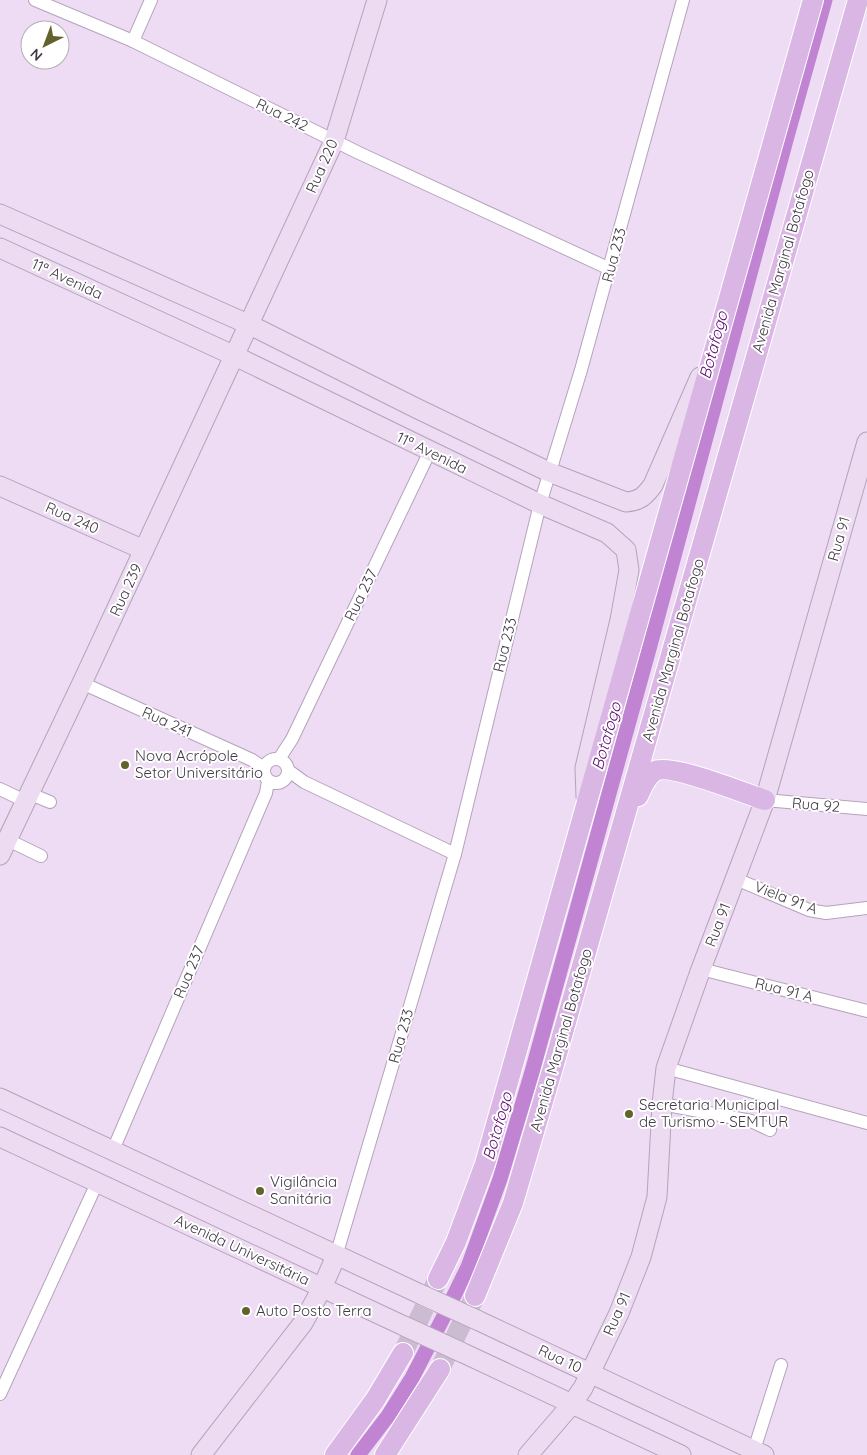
<svg xmlns="http://www.w3.org/2000/svg" width="867" height="1455" font-family="Quicksand,sans-serif">
<style>
.lines{fill:none;stroke-linecap:round;stroke-linejoin:round}
.canal{stroke:#c084d2;stroke-width:15}
.primary-tunnel{stroke:#cbbcd1;stroke-width:20;stroke-dasharray:20 10;stroke-linecap:butt}
.street-casing{stroke:#b4a3ba;stroke-width:14}
.secondary-casing{stroke:#b4a3ba;stroke-width:21}
.primary-casing{stroke:#fff;stroke-width:22}
.street{stroke:#fff;stroke-width:12}
.secondary{stroke:#ecdbf1;stroke-width:19}
.primary{stroke:#d9b6e3;stroke-width:20}
.secondary-bridge-casing{stroke:#b4a3ba;stroke-width:21;stroke-linecap:butt}
.secondary-bridge{stroke:#ecdbf1;stroke-width:19}
.poi-dot{fill:#62622e;stroke:#fff;stroke-width:2}
.labels{text-anchor:middle;stroke-width:4;stroke-linejoin:round;paint-order:stroke}
.street-label{font-size:15px;fill:#413a44;stroke:#fff}
.poi-label{font-size:15px;fill:#413a44;stroke:#fff;text-anchor:start}
.water-label{font-size:16px;font-style:italic;fill:#5a0a6d;stroke:#fff}
</style>
<rect width="100%" height="100%" fill="#eedcf4"/>
<g class="lines">
<!-- canal -->
<polyline class="canal" points="358,1455 388,1416 412,1378 443,1318 468,1267 500,1179 532,1072 649,649 786,140 825,0"/>
<!-- primary-tunnel -->
<g class="primary-tunnel">
<polyline points="403,1353 436,1283"/>
<polyline points="440,1369 475,1296"/>
</g>
<!-- street casing -->
<g class="street-casing">
<g id="street">
<polyline points="35,0 133,41 359,153 610,269"/>
<polyline points="133,41 151,0"/>
<polyline points="82,683 252,760 264,768"/>
<circle cx="276" cy="771" r="12"/>
<polyline points="279,759 292,739 430,451"/>
<polyline points="289,771 304,782 455,854"/>
<polyline points="0,789 25,801"/>
<polyline points="28,793 50,802"/>
<polyline points="765,800 867,809"/>
<polyline points="6,839 41,856"/>
<polyline points="736,879 809,910 826,913 867,908"/>
<polyline points="701,969 867,1011"/>
<polyline points="666,1068 867,1123"/>
<polyline points="662,1104 751,1121 770,1130"/>
<polyline points="113,1150 266,793 268,781"/>
<polyline points="336,1256 455,854 540,504 581,370 683,0"/>
<polyline points="0,1394 97,1183"/>
<polyline points="754,1450 781,1365"/>
</g>
</g>
<!-- secondary casing -->
<g class="secondary-casing">
<g id="secondary">
<path d="M0 214 250 325 416 408 549 472 626 502C640 501 645 496 653 485L700 377"/>
<polyline points="0,248 235,356 540,504 607,533 626,550 629,570 620,620 585,768 586,797"/>
<polyline points="0,486 144,550"/>
<polyline points="0,855 82,683 334,141 377,0"/>
<polyline points="0,1098 420,1294"/>
<polyline points="0,1137 404,1326"/>
<polyline points="477,1320 764,1455"/>
<polyline points="461,1352 681,1455"/>
<polyline points="201,1455 303,1323 322,1288 336,1256"/>
<polyline points="528,1455 572,1404 583,1388 619,1313 641,1257 657,1197 662,1104 666,1068 701,969 765,800 867,442"/>
</g>
</g>
<!-- primary casing -->
<g class="primary-casing">
<g id="primary">
<path d="M638 796C642 788 646 776 655 771 670 763 746 794 765 800"/>
<polyline points="438,1279 456,1242 485,1164 813,0"/>
<polyline points="475,1296 513,1203 554,1064 858,0"/>
<polyline points="335,1455 375,1400 403,1353"/>
<polyline points="385,1455 440,1369"/>
</g>
</g>
<!-- street -->
<use href="#street" class="street"/>
<!-- secondary -->
<use href="#secondary" class="secondary"/>
<!-- primary -->
<use href="#primary" class="primary"/>
<!-- secondary-bridge casing -->
<g class="secondary-bridge-casing">
<g id="secondary-bridge">
<polyline points="420,1294 477,1320"/>
<polyline points="404,1326 461,1352"/>
</g>
</g>
<!-- secondary-bridge -->
<use href="#secondary-bridge" class="secondary-bridge"/>
</g>
<!-- markers -->
<g class="poi-dot">
<circle cx="125" cy="765" r="5"/>
<circle cx="629" cy="1114" r="5"/>
<circle cx="260" cy="1191" r="5"/>
<circle cx="246" cy="1311" r="5"/>
</g>
<g class="labels">
<!-- street labels -->
<g class="street-label">
<text transform="translate(282 115) rotate(26)" y="5">Rua 242</text>
<text transform="translate(322 166) rotate(-66)" y="5">Rua 220</text>
<text transform="translate(614 255) rotate(-75)" y="5">Rua 233</text>
<text transform="translate(783 261) rotate(-74)" y="5">Avenida Marginal Botafogo</text>
<text transform="translate(67 279) rotate(25)" y="5">11ª Avenida</text>
<text transform="translate(432 453) rotate(26)" y="5">11ª Avenida</text>
<text transform="translate(72 518) rotate(24)" y="5">Rua 240</text>
<text transform="translate(839 539) rotate(-74)" y="5">Rua 91</text>
<text transform="translate(126 590) rotate(-65)" y="5">Rua 239</text>
<text transform="translate(361 595) rotate(-64)" y="5">Rua 237</text>
<text transform="translate(505 645) rotate(-76)" y="5">Rua 233</text>
<text transform="translate(673 650) rotate(-74)" y="5">Avenida Marginal Botafogo</text>
<text transform="translate(167 722) rotate(24)" y="5">Rua 241</text>
<text transform="translate(816 805) rotate(5)" y="5">Rua 92</text>
<text transform="translate(786 898) rotate(21)" y="5">Viela 91 A</text>
<text transform="translate(718 925) rotate(-69)" y="5">Rua 91</text>
<text transform="translate(189 972) rotate(-67)" y="5">Rua 237</text>
<text transform="translate(784 990) rotate(14)" y="5">Rua 91 A</text>
<text transform="translate(401 1036) rotate(-74)" y="5">Rua 233</text>
<text transform="translate(561 1040) rotate(-74)" y="5">Avenida Marginal Botafogo</text>
<text transform="translate(242 1250) rotate(25)" y="5">Avenida Universitária</text>
<text transform="translate(617 1314) rotate(-66)" y="5">Rua 91</text>
<text transform="translate(560 1359) rotate(25)" y="5">Rua 10</text>
</g>
<!-- poi labels -->
<g class="poi-label">
<text x="135" y="761">Nova Acrópole<tspan x="135" dy="17">Setor Universitário</tspan></text>
<text x="639" y="1110">Secretaria Municipal<tspan x="639" dy="17">de Turismo - SEMTUR</tspan></text>
<text x="270" y="1187">Vigilância<tspan x="270" dy="17">Sanitária</tspan></text>
<text x="256" y="1316">Auto Posto Terra</text>
</g>
<!-- water labels -->
<g class="water-label">
<text transform="translate(713 345) rotate(-75)" y="6">Botafogo</text>
<text transform="translate(606 736) rotate(-74)" y="6">Botafogo</text>
<text transform="translate(497 1126) rotate(-74)" y="6">Botafogo</text>
</g>
</g>
<!-- north arrow -->
<g transform="translate(45 45) rotate(222)"><circle r="24" fill="#ffffff" stroke="#b3b0b4"/>
<path d="M0-4L9 19L0 12L-9 19Z" fill="#62622e"/>
<text y="-8" font-size="14" font-weight="bold" text-anchor="middle" fill="#413a44">N</text>
</g>
</svg>
